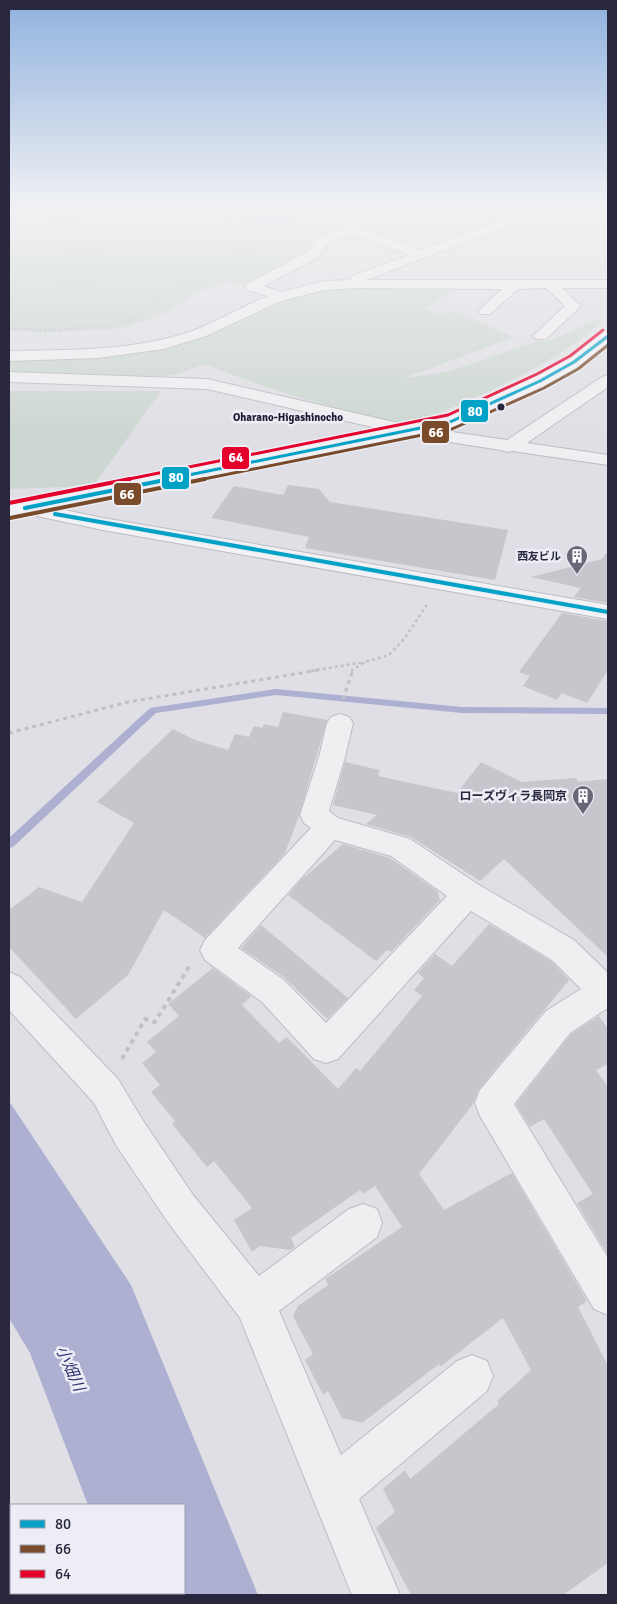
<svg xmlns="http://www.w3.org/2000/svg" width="617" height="1604" font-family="Signika,'Noto Sans JP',sans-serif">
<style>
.green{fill:#cdd7d1}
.water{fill:#adb0d1}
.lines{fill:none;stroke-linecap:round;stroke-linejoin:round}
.stream{fill:#adb0d1;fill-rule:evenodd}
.building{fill:#c7c6cd}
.minor-casing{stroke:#bcbcc2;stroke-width:2}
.major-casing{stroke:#bcbcc3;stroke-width:2}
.path-far4{stroke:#c0c0c7;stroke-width:1;stroke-dasharray:2 2;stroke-linecap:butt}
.path-far3{stroke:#c0c0c7;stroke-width:2;stroke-dasharray:2.5 2.5;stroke-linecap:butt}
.path-far2{stroke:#c0c0c7;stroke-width:2.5;stroke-dasharray:3 3;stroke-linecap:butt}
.path-far1{stroke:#c0c0c7;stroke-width:3;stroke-dasharray:4 4;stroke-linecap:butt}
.path{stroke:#c0c0c7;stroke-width:4;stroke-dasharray:4.5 4.5;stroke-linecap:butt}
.minor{fill:#efeff1;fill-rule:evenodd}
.major{fill:#f3f3f5;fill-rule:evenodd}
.bus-1-far1-casing{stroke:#ecedf5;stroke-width:5.5}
.bus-1-casing{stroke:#ecedf5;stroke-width:7}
.bus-2-far1-casing{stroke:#ecedf5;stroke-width:5.5}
.bus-2-casing{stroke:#ecedf5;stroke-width:7}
.bus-3-far1-casing{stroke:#ecedf5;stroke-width:5.5}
.bus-3-casing{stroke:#ecedf5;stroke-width:7}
.bus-1-far1{stroke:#02a2c7;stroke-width:3}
.bus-1{stroke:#02a2c7;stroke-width:4}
.bus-2-far1{stroke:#7a4b2a;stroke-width:3}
.bus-2{stroke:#7a4b2a;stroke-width:4}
.bus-3-far1{stroke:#e4002b;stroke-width:3}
.bus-3{stroke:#e4002b;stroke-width:4}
.bus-dot{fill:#28273e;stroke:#ecedf5;stroke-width:2}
.labels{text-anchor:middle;stroke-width:5;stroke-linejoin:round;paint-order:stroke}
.far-neighbourhood-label{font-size:11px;font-weight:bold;fill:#1a192e;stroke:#ecedf5}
.far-poi-label{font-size:11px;font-weight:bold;fill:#28273e;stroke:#ecedf5;text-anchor:end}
.poi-label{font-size:12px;font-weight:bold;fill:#28273e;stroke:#ecedf5;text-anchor:end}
.near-water-label{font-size:16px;font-style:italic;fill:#313471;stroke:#ecedf5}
.line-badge{stroke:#ecedf5;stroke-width:2}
.badge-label{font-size:14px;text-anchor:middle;font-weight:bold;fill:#fff}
</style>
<rect width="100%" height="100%" fill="#dfdfe5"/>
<!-- green -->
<g class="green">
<polygon points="9,209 252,209 253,212 245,217 257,217 281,222 294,214 295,209 314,209 311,211 310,228 319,242 311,250 241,286 224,282 195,294 165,313 123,328 46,333 9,330"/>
<polygon points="426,209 531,209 481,225"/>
<path d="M327 287H458L424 310 441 314 447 310 465 316 514 337 404 378 447 372 538 341H549L599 319H604C596 326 587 335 578 341 544 366 435 424 395 422 383 421 369 416 357 413 305 401 255 384 205 364L175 375 90 378 9 374V361L83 358 233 326 229 324 282 300Z"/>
<polygon points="9,391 161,391 96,482 67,487 9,489"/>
</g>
<!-- water -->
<g class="water">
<path d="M252 209H295C291 231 261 217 245 217L243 213 253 212Z"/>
<polygon points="9,1101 131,1285 258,1595 121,1595 120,1593 184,1593 184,1505 88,1505 30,1353 9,1318"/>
</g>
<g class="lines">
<!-- stream -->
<polygon class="stream" points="276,689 462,707 608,708 608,714 462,713 276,695 156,713 13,847 9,848 9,838 150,708"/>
</g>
<!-- building -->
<g class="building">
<polygon points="288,485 319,489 330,502 508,530 495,580 305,548 309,537 211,518 234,486 283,495"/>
<polygon points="608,551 608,603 574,597 581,588 531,577 602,559"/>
<polygon points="562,613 608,621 608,670 587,703 562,693 557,700 523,686 530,676 519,672"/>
<polygon points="283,712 327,720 299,816 285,853 205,938 164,910 128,975 76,1019 9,947 9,910 39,887 82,902 134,823 97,802 173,729 195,740 228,750 235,734 249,737 254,726 262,728 264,724 278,727"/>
<polygon points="345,762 380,770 378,776 457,793 481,762 522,782 576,778 578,782 608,779 608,957 504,859 480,881 411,837 366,824 377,815 333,805"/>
<polygon points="343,844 390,858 437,891 440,900 391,952 387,950 376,961 288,895 301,880"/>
<polygon points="489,924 551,961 569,980 479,1089 473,1104 419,1174 444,1210 512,1173 587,1301 578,1307 608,1366 608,1563 563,1595 411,1595 376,1528 395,1512 383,1489 405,1470 410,1479 499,1404 497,1401 531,1370 503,1318 440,1367 439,1364 362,1423 342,1418 328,1391 323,1395 305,1360 313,1354 293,1316 298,1306 328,1285 325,1279 402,1227 375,1186 363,1194 360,1190 291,1238 295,1247 290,1250 260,1246 252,1252 234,1220 252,1208 214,1161 207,1167 172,1124 175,1121 151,1092 160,1085 142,1063 156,1052 147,1042 179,1016 168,1004 213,968 251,996 242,1005 279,1043 287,1037 338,1089 356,1068 360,1071 422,996 414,990 424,978 418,973 435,954 452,966"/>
<polygon points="261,925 348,998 327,1019 285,978 241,948"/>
<polygon points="599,1016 608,1029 608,1064 596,1070 608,1087 608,1255 577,1203 593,1194 544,1119 530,1127 516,1104 571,1034"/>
</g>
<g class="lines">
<!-- minor casing -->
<g class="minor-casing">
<g id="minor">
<path d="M344 209H356L358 227 421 250 532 209H548L546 212 366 280H608V288H562L581 306 546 339H536L533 336 536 333 565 306 546 288 518 289 490 314H480L478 311 502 289 358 288 324 290 281 301 206 336 164 349 98 358 9 361V351C66 350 125 351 180 335 210 326 238 308 268 296L247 290 245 287 247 284 309 251 317 238 346 228 344 225ZM353 234 409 255 352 276 351 280 324 281 281 292 264 286 319 257 327 244Z"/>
<polygon points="9,372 207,379 411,426 507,440 602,377 608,375 608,387 527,443 608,455 608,465 512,451 508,452 501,450 411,436 207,389 9,382"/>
<polygon points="25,502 32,504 35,508 32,512 9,517 9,505"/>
<path d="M340 714 349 717 353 723 345 757 329 811 338 818 410 839 479 885 574 940 608 973V1010L606 1009 570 1033 514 1104 608 1258V1315L594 1309 480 1116 475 1103 480 1090 546 1011 581 989 552 960 471 911 338 1059 326 1063 314 1059 262 1002 205 960 200 950 205 940 311 828 304 823 300 815 319 757 327 723 331 717ZM335 840 391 856 447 896 326 1023 284 980 238 948Z"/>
<polygon points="9,972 20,977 118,1079 142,1119 193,1195 259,1276 349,1209 363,1204 377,1209 382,1223 377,1237 279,1311 341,1455 457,1361 472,1355 487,1361 493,1376 487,1391 359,1499 400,1595 352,1595 240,1318 167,1221 116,1145 94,1103 9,1010"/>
</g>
</g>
<!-- major casing -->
<g class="major-casing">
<polygon id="major" points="608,331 608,343 580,365 546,384 456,426 55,508 103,518 608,605 608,619 103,530 18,512 15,508 18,504 25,502 445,418 534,378 568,359 603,333"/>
</g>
<!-- path-far4 -->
<g class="path-far4">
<polyline points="62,220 94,230"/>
<polyline points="22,230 99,209"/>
<polyline points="21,231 129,264"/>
<polyline points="52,240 79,232 95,230"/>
<polyline points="46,263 92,280"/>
<polyline points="218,278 218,265 230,257 260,244 258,237 223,217 225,209"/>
<polyline points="9,284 18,271 83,250"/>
<polyline points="9,298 92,280 129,264"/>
<path d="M72 329C93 327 117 327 136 318 143 315 147 306 152 302 173 285 206 275 232 282"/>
</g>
<!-- path-far3 -->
<polyline class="path-far3" points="9,329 59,330 84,327"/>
<!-- path-far2 -->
<g class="path-far2">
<polyline points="311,671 365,662"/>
<polyline points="351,671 365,662 389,655 405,638 428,603"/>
</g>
<!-- path-far1 -->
<g class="path-far1">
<polyline points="343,699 353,670"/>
<polyline points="9,733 128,702 319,670"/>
</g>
<!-- path -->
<polyline class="path" points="122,1059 145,1019 155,1022 190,965"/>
<!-- minor -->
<use href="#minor" class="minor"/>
<!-- major -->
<use href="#major" class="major"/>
<!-- bus-1-far1 casing -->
<g class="bus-1-far1-casing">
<polyline id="bus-1-far1" points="164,480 450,422 540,381 574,362 608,336"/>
</g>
<!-- bus-1 casing -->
<g class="bus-1-casing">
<g id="bus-1">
<polyline points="25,508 170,479"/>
<polyline points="55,514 608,612"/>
</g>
</g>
<!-- bus-2-far1 casing -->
<g class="bus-2-far1-casing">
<polyline id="bus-2-far1" points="199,480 452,429 544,388 578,369 608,345"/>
</g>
<!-- bus-2 casing -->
<g class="bus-2-casing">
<polyline id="bus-2" points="10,518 205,479"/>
</g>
<!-- bus-3-far1 casing -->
<g class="bus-3-far1-casing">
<polyline id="bus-3-far1" points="124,480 448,415 537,374 570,356 603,330"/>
</g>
<!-- bus-3 casing -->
<g class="bus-3-casing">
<polyline id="bus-3" points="9,503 130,479"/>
</g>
<!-- bus-1-far1 -->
<use href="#bus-1-far1" class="bus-1-far1"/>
<!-- bus-1 -->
<use href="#bus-1" class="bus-1"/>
<!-- bus-2-far1 -->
<use href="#bus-2-far1" class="bus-2-far1"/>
<!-- bus-2 -->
<use href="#bus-2" class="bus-2"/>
<!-- bus-3-far1 -->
<use href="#bus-3-far1" class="bus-3-far1"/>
<!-- bus-3 -->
<use href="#bus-3" class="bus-3"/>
</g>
<!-- sky -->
<linearGradient id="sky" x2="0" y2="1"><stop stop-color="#90b2df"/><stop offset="0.48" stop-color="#f1f1f3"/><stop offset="1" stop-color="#f1f1f3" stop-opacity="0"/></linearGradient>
<rect width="617" height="433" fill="url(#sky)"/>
<!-- icons -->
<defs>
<g id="building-pin" transform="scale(1.125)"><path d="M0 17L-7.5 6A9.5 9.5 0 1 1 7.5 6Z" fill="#686778" stroke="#ecedf5"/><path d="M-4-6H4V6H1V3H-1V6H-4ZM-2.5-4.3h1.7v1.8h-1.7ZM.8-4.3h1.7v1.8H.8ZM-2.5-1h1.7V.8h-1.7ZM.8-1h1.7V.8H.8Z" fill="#fff"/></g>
</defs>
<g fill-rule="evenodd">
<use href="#building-pin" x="577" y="556"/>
<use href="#building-pin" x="583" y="796"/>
</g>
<!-- markers -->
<circle class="bus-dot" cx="501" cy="407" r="4.5"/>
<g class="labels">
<!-- far-neighbourhood labels -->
<g class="far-neighbourhood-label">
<text x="288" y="421">Oharano-Higashinocho</text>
</g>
<!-- far-poi labels -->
<g class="far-poi-label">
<text x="561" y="560">西友ビル</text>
</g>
<!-- poi labels -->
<g class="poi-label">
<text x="567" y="800">ローズヴィラ長岡京</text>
</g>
<!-- near-water labels -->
<g class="near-water-label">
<text transform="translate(71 1368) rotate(66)" y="6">小畑川</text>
</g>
</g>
<g class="line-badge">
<rect x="460" y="399" width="29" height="24" rx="5" fill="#02a2c7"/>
<rect x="421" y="420" width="29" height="24" rx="5" fill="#7a4b2a"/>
<rect x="221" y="446" width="29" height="24" rx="5" fill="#e4002b"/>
<rect x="161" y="466" width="29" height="24" rx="5" fill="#02a2c7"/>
<rect x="113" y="482" width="29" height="24" rx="5" fill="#7a4b2a"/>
</g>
<g class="badge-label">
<text x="475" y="416">80</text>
<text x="436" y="437">66</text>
<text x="236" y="462">64</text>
<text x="176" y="482">80</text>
<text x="127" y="499">66</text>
</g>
<!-- border -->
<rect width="617" height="1604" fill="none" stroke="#28273e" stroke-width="20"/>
<!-- legend -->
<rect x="10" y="1504" width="175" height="90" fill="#ecedf5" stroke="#9e9eac"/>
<rect x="20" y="1520" width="25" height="8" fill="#02a2c7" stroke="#9e9eac"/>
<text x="55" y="1529" font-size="15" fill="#28273e">80</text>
<rect x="20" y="1545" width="25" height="8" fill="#7a4b2a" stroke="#9e9eac"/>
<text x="55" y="1554" font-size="15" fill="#28273e">66</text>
<rect x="20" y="1570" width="25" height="8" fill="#e4002b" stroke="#9e9eac"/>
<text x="55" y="1579" font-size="15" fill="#28273e">64</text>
</svg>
